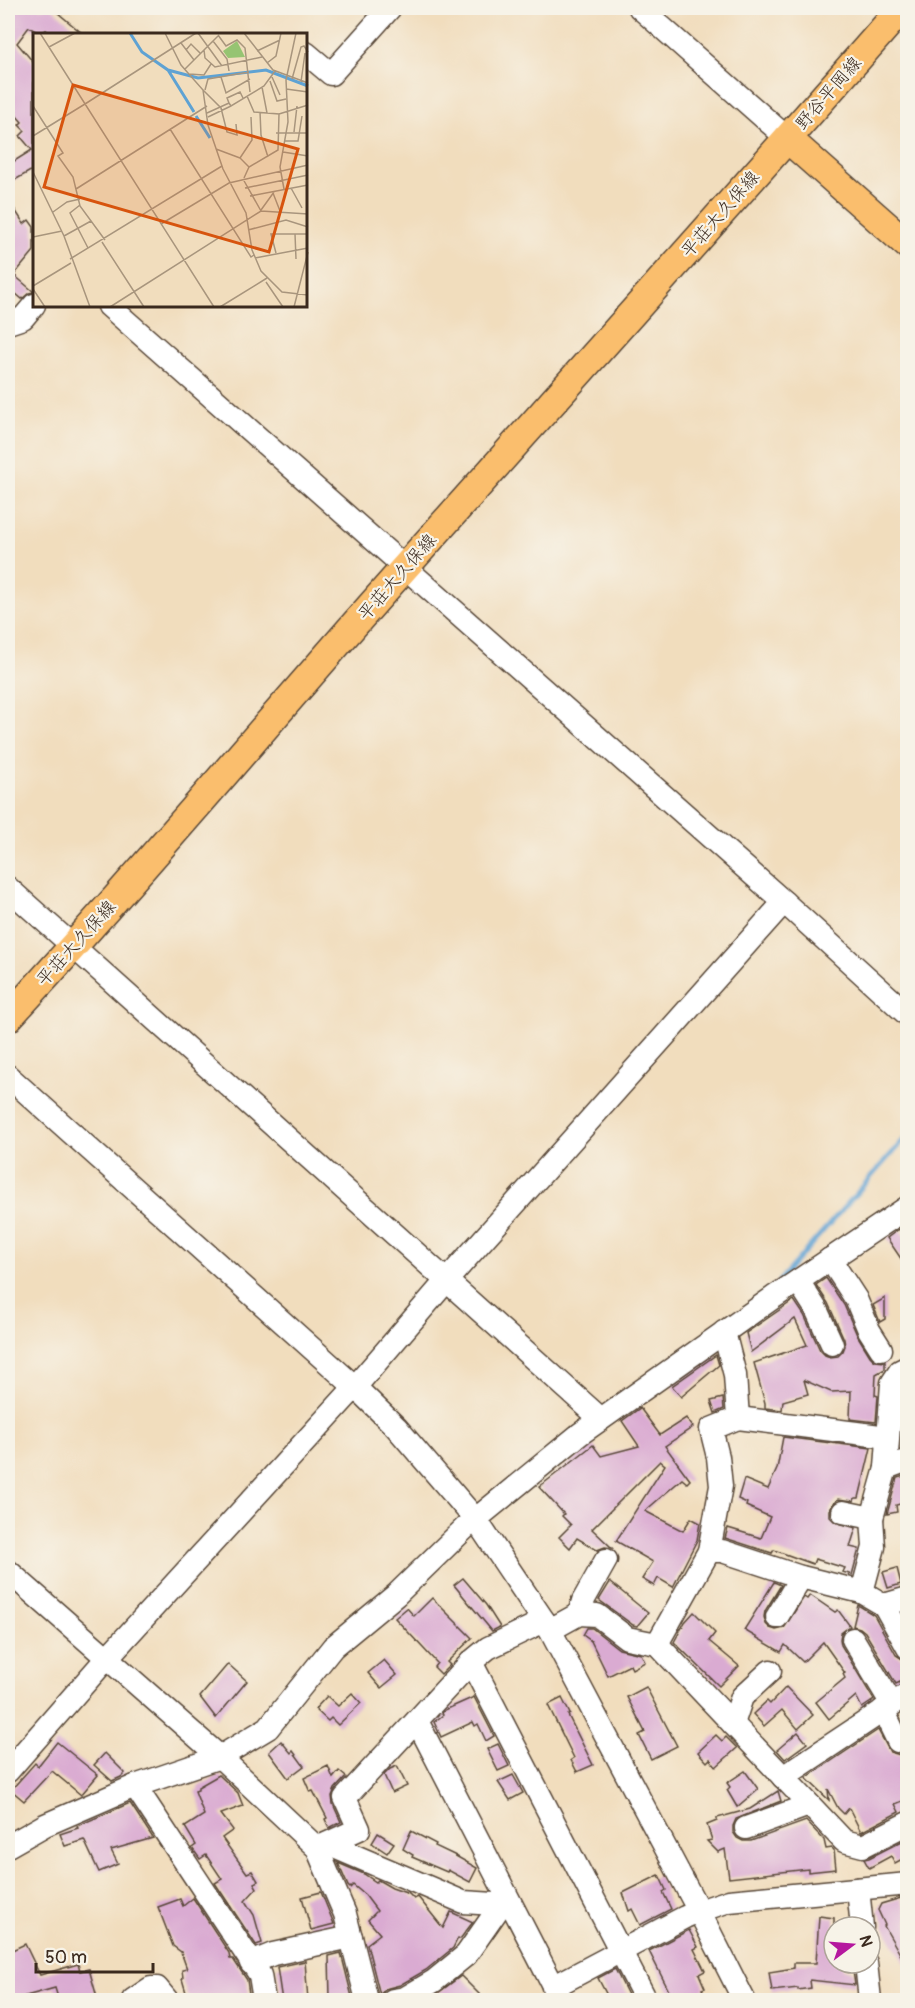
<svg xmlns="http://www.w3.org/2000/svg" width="915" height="2008" font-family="Pangolin,'Klee One',sans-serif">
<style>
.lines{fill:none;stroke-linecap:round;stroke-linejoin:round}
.stream{stroke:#5ea2d3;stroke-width:4.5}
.building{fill:#daabd2}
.minor-casing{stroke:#564536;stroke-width:25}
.major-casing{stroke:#564536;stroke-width:31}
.minor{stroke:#fff;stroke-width:22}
.major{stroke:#fabe6d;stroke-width:28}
.labels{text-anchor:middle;stroke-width:4.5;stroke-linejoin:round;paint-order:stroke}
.street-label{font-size:18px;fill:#3b2a1e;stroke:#f7f3e8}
.inset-river{fill:none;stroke:#5ea2d3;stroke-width:3}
.inset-road{fill:none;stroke:#a8957d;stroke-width:1.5}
.view{fill:#d7540e;fill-opacity:0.15;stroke:#d7540e;stroke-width:3}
.inset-edge{fill:none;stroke:#3b2a1e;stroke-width:3}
</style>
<rect width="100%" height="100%" fill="#f7f3e8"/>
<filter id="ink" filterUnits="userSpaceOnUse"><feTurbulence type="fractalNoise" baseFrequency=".0167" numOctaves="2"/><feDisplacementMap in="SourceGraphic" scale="12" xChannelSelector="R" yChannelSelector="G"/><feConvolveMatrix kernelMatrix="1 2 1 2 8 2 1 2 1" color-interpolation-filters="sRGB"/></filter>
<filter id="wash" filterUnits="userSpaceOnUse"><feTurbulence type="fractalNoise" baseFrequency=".008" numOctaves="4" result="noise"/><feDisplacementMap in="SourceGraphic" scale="24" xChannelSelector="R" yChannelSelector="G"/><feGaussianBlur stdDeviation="1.35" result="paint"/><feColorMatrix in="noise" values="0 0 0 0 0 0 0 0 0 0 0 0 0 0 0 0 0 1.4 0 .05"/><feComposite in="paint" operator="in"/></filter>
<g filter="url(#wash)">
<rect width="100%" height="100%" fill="#f1ddbd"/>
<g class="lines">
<!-- stream -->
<polyline class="stream" points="779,1281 908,1135"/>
</g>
<g id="blocks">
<!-- building -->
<g class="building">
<polygon points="8,8 52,8 83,34 51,34 46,30 40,34 29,27 17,43 34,63 34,169 15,180 8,165 32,150 20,136 25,131 19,125 22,122 8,106 13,101 8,93 13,87 8,81"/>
<polygon points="8,199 24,224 29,220 34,227 34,251 14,275 34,292 29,293 22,299 8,287"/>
<polygon points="899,1229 908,1241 908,1269 887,1238"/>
<polygon points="826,1278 844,1305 857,1335 870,1356 875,1361 885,1362 885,1369 876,1374 875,1395 878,1396 876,1422 850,1419 851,1391 831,1392 804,1380 808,1394 783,1401 782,1410 765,1408 765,1403 754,1363 807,1345 795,1319 751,1352 746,1333 794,1300 804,1315 820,1350 825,1355 830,1357 838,1356 843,1351 845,1346 844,1339 828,1303 816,1285"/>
<polygon points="885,1298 885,1319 880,1322 873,1305"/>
<polygon points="716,1355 719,1365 681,1397 672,1386"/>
<polygon points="723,1398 724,1409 715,1413 711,1401"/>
<polygon points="640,1408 660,1435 686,1418 693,1427 665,1446 690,1480 687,1483 682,1479 645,1511 683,1531 691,1518 700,1523 697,1540 673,1587 658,1578 654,1586 642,1579 653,1562 616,1541 665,1465 660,1461 592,1529 612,1548 605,1547 597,1550 577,1538 570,1548 559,1537 571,1525 562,1516 564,1514 539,1487 593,1445 601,1456 639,1446 622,1421"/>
<polygon points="783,1437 871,1448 859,1498 855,1498 854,1501 838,1499 833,1504 830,1510 830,1517 835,1522 856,1528 850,1547 859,1549 852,1575 843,1572 845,1568 815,1559 813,1564 774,1550 772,1553 725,1538 728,1528 761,1538 770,1517 746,1506 747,1503 738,1499 744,1479 768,1489 777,1469"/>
<polygon points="908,1475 908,1502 896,1505 897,1512 887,1514 897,1478"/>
<polygon points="897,1568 901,1584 888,1588 883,1572"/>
<polygon points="463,1578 486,1605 500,1627 492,1631 454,1585"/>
<polygon points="610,1582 648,1613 637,1626 633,1625 599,1600"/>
<polygon points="774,1582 781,1585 765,1611 764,1617 766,1624 770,1628 776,1630 784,1628 804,1597 807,1599 810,1595 835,1612 838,1610 850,1626 841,1633 840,1639 841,1645 874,1700 862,1708 856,1696 829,1719 816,1702 845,1678 843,1674 845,1673 823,1642 803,1662 785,1645 781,1652 744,1630"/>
<polygon points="432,1598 472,1638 447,1662 450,1665 441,1674 434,1667 437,1663 395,1618 407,1608 414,1616"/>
<polygon points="858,1605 874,1615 896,1655 904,1660 908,1666 908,1678 896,1684 865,1632 860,1628 853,1626"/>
<polygon points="694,1612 715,1633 709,1641 739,1666 719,1686 674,1642 685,1622"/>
<polygon points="587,1628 592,1628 619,1649 641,1654 645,1662 632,1669 630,1665 608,1676 591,1641 583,1635"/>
<polygon points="384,1660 397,1675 381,1688 368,1673"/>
<polygon points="228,1664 247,1681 216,1718 200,1697"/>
<polygon points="646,1687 677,1746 651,1759 639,1735 645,1732 627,1697"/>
<polygon points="786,1687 813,1715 798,1729 782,1710 764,1726 753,1714 767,1701 770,1704"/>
<polygon points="352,1693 361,1703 338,1725 331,1718 328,1721 315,1709 327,1696 338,1706"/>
<polygon points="474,1697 494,1736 486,1741 478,1724 475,1726 473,1722 441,1737 434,1722 443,1715 442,1713 445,1710"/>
<polygon points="562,1698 570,1714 568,1715 593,1765 577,1772 571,1760 574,1758 548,1705"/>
<polygon points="878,1730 890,1752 900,1755 903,1754 904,1757 908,1755 908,1799 895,1804 899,1812 861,1832 849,1808 844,1814 838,1808 828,1789 829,1800 806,1778"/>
<polygon points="798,1732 807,1743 785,1759 777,1750"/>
<polygon points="716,1735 722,1741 726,1737 737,1748 716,1767 710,1759 707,1762 698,1752"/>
<polygon points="281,1741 291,1753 293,1751 304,1766 288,1778 269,1752"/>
<polygon points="57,1742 98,1775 81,1795 52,1771 24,1801 11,1790 35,1763 38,1766"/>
<polygon points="498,1744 509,1766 498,1771 487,1749"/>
<polygon points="105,1753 125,1773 121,1777 112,1781 94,1765"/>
<polygon points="328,1766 333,1778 339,1771 346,1777 335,1789 332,1796 333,1804 341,1822 329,1828 325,1819 327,1818 313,1791 310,1792 304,1778"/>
<polygon points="397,1766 407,1786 392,1793 384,1775 390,1769"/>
<polygon points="745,1771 758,1789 737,1807 727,1790 730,1787 727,1783"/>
<polygon points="219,1775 238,1793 243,1806 221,1814 233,1830 222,1838 247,1873 252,1871 258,1881 254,1883 257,1888 245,1901 254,1915 262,1943 256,1945 215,1883 222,1879 206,1855 200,1859 192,1848 196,1845 185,1827 204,1815 195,1791 198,1790 198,1787"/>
<polygon points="513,1775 523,1793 510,1800 498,1782"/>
<polygon points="778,1791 781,1801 736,1819 733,1826 733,1832 737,1838 743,1841 751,1841 806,1821 824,1840 826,1849 832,1848 834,1850 836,1869 808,1872 808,1869 729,1878 725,1849 718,1852 707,1841 712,1840 707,1825 717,1821 717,1818 750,1809"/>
<polygon points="130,1803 153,1838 111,1850 118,1864 99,1872 84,1840 65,1846 60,1834 78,1828 77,1826"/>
<polygon points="411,1831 436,1844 435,1846 454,1855 477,1868 470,1882 448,1870 447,1872 412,1857 413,1855 403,1849"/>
<polygon points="378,1833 394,1843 387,1853 372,1843"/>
<polygon points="908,1838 908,1856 895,1863 891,1856 869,1868 864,1859 869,1858"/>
<polygon points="338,1863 364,1874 376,1882 378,1880 392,1888 409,1894 414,1899 418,1897 443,1928 451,1912 473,1922 460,1939 458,1938 453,1948 426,1970 400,1985 385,1989 380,1995 367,1944 380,1934 368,1920 377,1911 365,1895 353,1885 350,1888 348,1886"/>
<polygon points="659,1875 666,1890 663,1892 671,1909 640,1925 632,1909 629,1911 623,1893"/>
<polygon points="321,1892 334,1924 311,1930 302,1897"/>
<polygon points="193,1898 229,1953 230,1959 233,1959 247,1980 250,2001 191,2001 187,1996 182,1979 183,1978 182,1970 187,1969 181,1952 173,1946 158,1907 180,1899 183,1906"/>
<polygon points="901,1898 908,1915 908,1968 884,1926 885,1925 878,1910 881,1904"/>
<polygon points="819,1916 834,1918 834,1963 843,1963 843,1969 853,1971 855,1985 810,1980 811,1988 798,1990 798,1988 772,1991 769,1972 794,1968 794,1963 816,1963"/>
<polygon points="689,1930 698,1947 694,1949 705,1971 699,1974 705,1988 702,1989 704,1994 690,2001 674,2001 649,1951"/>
<polygon points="25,1944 40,1975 78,1964 80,1971 89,1969 98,2001 59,2001 55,1988 8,2001 8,1952"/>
<polygon points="341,1953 353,2001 346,2001 344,1997 330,1998 329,1956"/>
<polygon points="305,1961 308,2001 282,2001 277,1967"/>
<polygon points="615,1969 631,2001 610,2001 598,1978"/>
<polygon points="461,1976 486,2001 432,2001 430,1999"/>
</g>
</g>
</g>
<g filter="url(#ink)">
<use href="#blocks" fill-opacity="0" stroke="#564536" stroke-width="1.5"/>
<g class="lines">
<!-- minor casing -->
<g class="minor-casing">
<g id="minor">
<polyline points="640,8 788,139"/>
<polyline points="306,53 331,74 390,8"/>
<polyline points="109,306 784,902 908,1015"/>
<polyline points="8,323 23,318 34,305"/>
<polyline points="8,888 601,1419"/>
<polyline points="8,1076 355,1387 396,1427 476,1520 550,1630 699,1911 744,2000"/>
<polyline points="830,1259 856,1299 869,1330 881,1349"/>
<polyline points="798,1281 816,1309 832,1344"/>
<polyline points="908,1367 900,1371 892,1383 886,1468 908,1460"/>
<polyline points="738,1418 888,1437"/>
<polyline points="843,1512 872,1518"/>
<polyline points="709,1551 721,1486 718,1457 711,1429 738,1418 735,1375 724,1332"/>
<polyline points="8,1571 220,1757 317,1848 345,1914 367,2000"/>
<polyline points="862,1592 874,1547 872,1518 886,1468"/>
<polyline points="884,1605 908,1648"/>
<polyline points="579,1614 583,1601 606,1560"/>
<polyline points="777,1617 801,1577"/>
<polyline points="550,1630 579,1614 597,1615 627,1638 657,1644 844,1841 863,1846 908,1823"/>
<polyline points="853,1639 892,1704"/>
<polyline points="657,1644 709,1551 722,1551 801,1577 862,1592 884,1605 908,1598"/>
<polyline points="471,1662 646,2000"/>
<polyline points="883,1710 898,1741"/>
<polyline points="417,1721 560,1999"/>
<polyline points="733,1724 742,1697 770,1671"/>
<polyline points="8,1771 106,1659 355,1387 447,1280 784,902"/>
<polyline points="783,1777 908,1694"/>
<polyline points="135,1786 260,1975 264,2000"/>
<polyline points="746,1828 809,1805"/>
<polyline points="327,1844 463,1902 510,1905"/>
<polyline points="8,1846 45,1825 135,1786 220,1757 268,1728 333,1647 396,1595 465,1528 580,1434 774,1297 908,1207"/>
<polyline points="317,1848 359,1829 345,1798 471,1662 488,1648 544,1621"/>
<polyline points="858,1889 862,1927"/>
<polyline points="251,1963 273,1954 351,1937"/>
<polyline points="866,1963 870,2000"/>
<polyline points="553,1987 685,1917 699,1911 729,1901 908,1884"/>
<polyline points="133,2000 151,1988 157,1988 167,2000"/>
<polyline points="393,2000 405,1998 434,1981 466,1955 501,1905"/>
</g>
</g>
<!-- major casing -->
<g class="major-casing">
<g id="major">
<polyline points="788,139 908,245"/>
<path d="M8 1018C145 870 273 715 407 565 572 380 739 195 902 8"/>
</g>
</g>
<!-- minor -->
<use href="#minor" class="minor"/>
<!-- major -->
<use href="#major" class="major"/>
</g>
</g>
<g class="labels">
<!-- street labels -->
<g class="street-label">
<text transform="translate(828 93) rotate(-49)" y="6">野谷平岡線</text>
<text transform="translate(720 214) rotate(-49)" y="6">平荘大久保線</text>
<text transform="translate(397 577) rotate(-49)" y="6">平荘大久保線</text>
<text transform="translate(76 943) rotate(-48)" y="6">平荘大久保線</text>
</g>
</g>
<!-- overview -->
<g transform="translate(33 33)">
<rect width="274" height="274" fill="#f1ddbd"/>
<path d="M204 8 212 24 195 25 190 18Z" fill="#96c472"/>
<path class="inset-river" d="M97 0 109 19 135 37 165 45 233 37 275 53M135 37 161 79M163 83 177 105"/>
<path class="inset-road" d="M7 0 181 274M132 0 148 32 170 57 175 92 190 136 213 180 219 217 228 238 249 259 275 262M165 0 189 33M211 0 240 37 275 50M185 2 193 13 204 7 212 15 217 59M180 8 194 26 196 38M148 10 161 27M16 14 42 0M153 17 158 11 167 20M171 17 172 25 182 34 229 24M224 18 247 7M234 30 243 23 248 0M152 36 186 2M156 41 171 42 178 31M188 44 193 60 217 46M239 44 247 62M259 46 268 14 271 13 275 19M237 48 244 68 253 66M268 49 272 20M229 54 234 80M253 56 275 59M170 57 188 75 194 99 204 102 203 91M172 57 175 46 216 39M196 70 194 65 207 59 210 65M52 71 163 0M0 73 30 120 25 123 40 144 47 173 72 207M227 79 228 102 235 124M174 80 196 70 198 73 231 53 242 38M246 81 275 72M175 84 198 73M137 96 218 224 221 222M261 99 264 73M243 100H275M0 103 52 71M252 108H265L269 83M183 116 207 125M250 119 275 123M216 134 207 125 219 107 218 84M0 139 31 203 57 274M211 145 216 134 245 117 246 81 221 79 214 63M210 146 228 178M212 155 275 142M258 155 269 175M43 156 174 73M251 156 247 134 255 89 253 47 263 0M240 160 247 178M217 163 275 152M47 172 37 180 55 215M228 177 241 159M20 179 34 169 47 166M128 191 196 150 275 132M215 197 253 187 275 194M262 201 263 226M31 203 58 188M0 204 29 198M69 209 111 274M243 220 238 201H275M222 225 275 215M37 226 189 133M233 249 250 274M0 253 38 230M0 256 12 274M77 274 228 178 275 181M187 274 234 245M261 274 275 219"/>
<path class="view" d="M40 52 265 116 236 219 11 154Z"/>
<rect width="274" height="274" class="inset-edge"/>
</g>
<!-- margin -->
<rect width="915" height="2008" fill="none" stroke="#f7f3e8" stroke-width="30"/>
<!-- north arrow -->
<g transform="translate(852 1945) rotate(74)"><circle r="28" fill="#f7f3e8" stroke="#aca397" stroke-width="1.5"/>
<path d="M0-4.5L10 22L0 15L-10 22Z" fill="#b5179e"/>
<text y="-9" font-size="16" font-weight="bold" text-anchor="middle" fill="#3b2a1e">N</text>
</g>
<!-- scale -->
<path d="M36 1963v9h117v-9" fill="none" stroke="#3b2a1e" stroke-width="3"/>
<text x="45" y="1963" font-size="18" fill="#3b2a1e" stroke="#f7f3e8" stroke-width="4.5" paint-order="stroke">50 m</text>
</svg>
